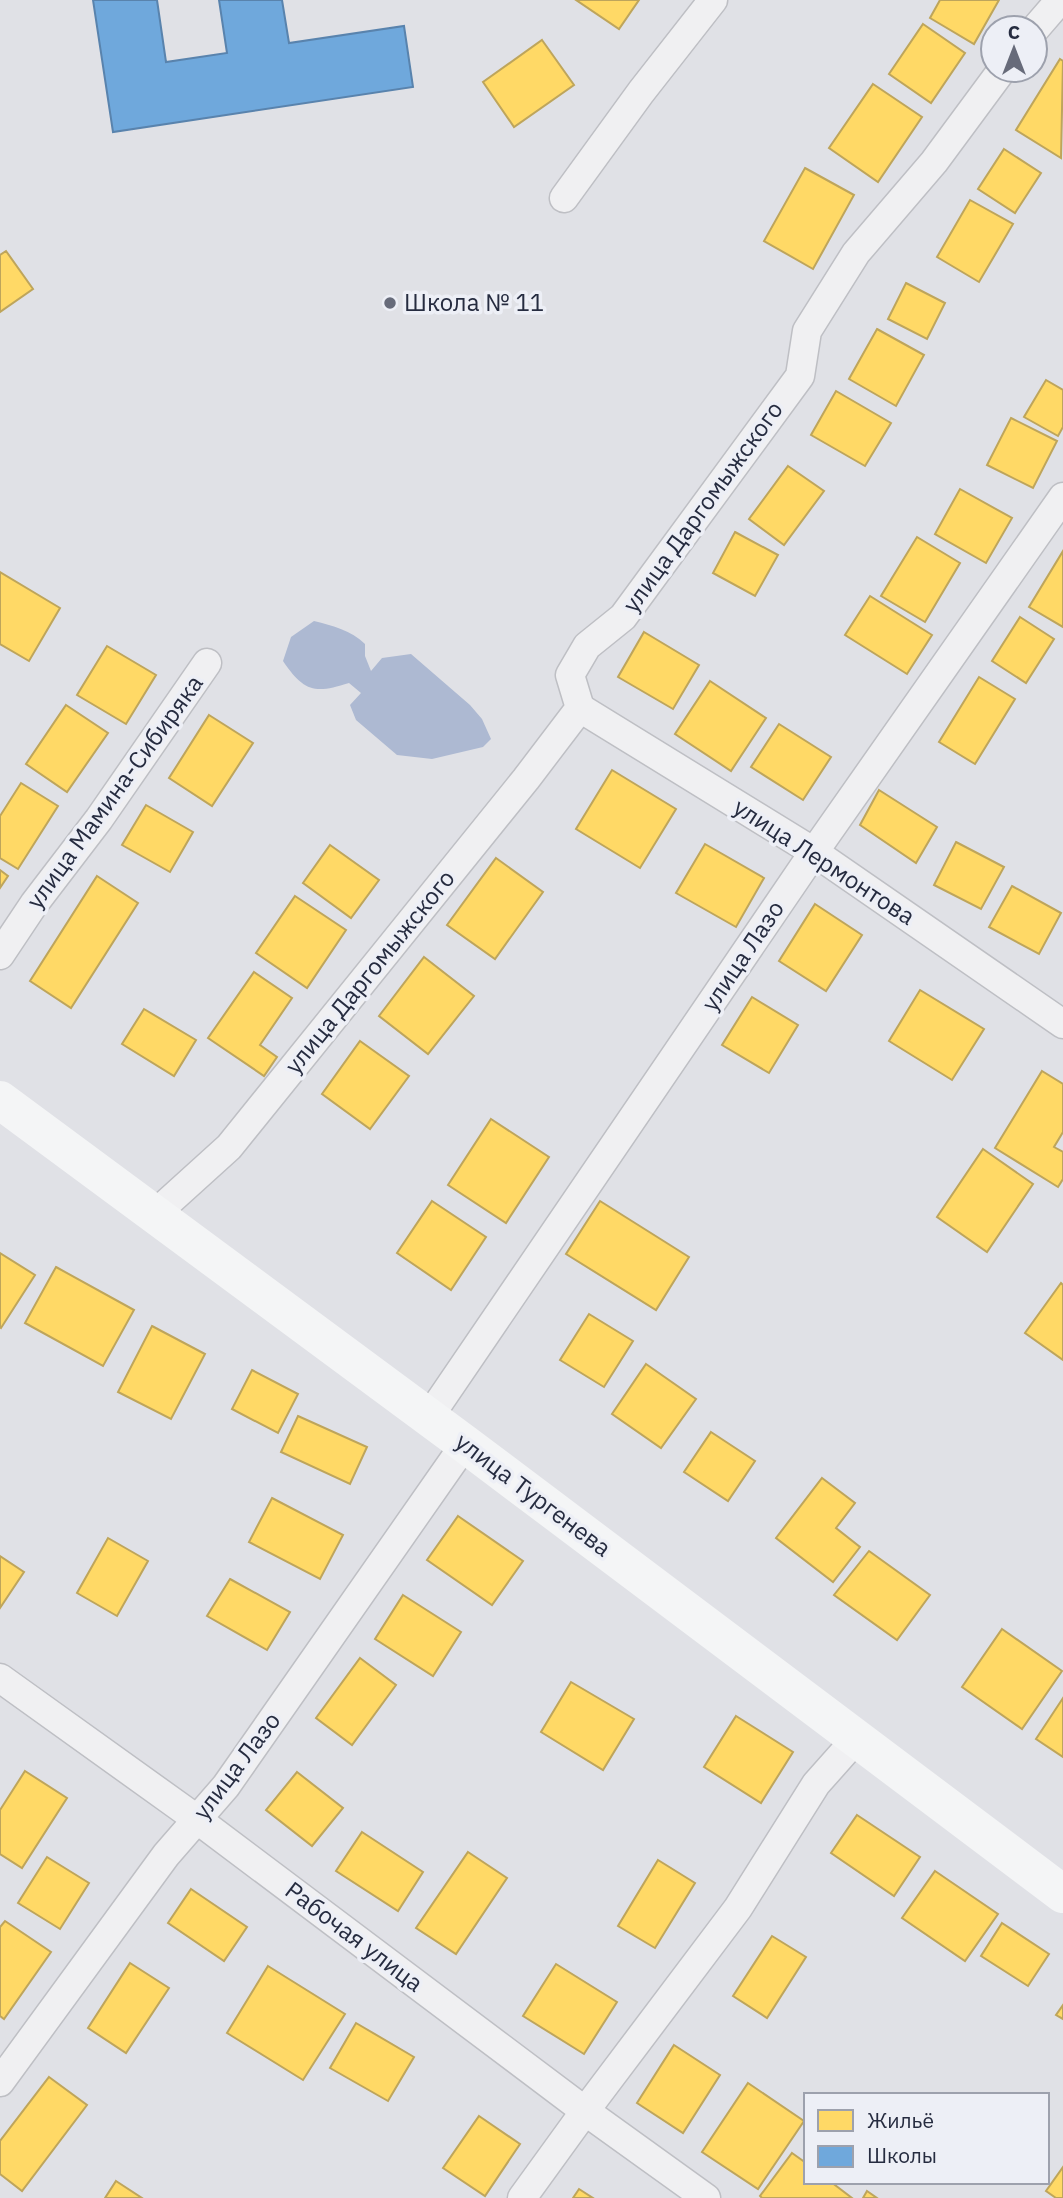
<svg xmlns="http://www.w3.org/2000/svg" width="1063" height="2198" font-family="'IBM Plex Sans',sans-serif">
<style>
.water{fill:#adb9d2}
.homes{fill:#ffd966;stroke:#bea55b;stroke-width:2}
.schools{fill:#6fa8dc;stroke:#5983ad;stroke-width:2}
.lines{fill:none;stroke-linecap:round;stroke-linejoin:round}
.street-casing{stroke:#bebfc4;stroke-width:31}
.street{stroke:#f0f0f2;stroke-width:28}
.secondary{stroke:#f4f5f6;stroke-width:38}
.poi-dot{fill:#676b7a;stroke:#edeff6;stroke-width:2.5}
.labels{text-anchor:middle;stroke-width:7;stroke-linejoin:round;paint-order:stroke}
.poi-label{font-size:24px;fill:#262c40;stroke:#edeff6;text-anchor:start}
.street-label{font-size:24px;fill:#262c40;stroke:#edeff6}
</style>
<rect width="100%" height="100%" fill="#e0e1e6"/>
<!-- water -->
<path class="water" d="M314 621C333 626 351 630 365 644V656L371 671 382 658 411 654 470 705 482 719 491 739 483 747 432 759 397 755 356 720 350 705 361 693 349 683C315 694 304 692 283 661L291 637Z"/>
<!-- homes -->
<g class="homes">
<polygon points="576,0 639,0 619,29"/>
<polygon points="940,0 999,0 974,44 930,18"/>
<polygon points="923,24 965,53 931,103 889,74"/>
<polygon points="542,40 574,85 514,127 483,82"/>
<polygon points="1060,59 1063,61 1061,158 1016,130"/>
<polygon points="873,84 922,117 878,182 829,148"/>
<polygon points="1004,149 1041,173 1015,213 978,189"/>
<polygon points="805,168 854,195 813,269 764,241"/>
<polygon points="970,200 1013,224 979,282 937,257"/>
<polygon points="6,251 33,289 0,312 0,255"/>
<polygon points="906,283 945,303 927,339 888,319"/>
<polygon points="877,329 924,355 896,406 849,379"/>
<polygon points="1046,380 1063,390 1063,427 1058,436 1024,417"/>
<polygon points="836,391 891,423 865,466 811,435"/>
<polygon points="1011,418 1057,441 1033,488 987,465"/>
<polygon points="788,466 824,491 784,545 749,519"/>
<polygon points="960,489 1012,518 986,563 935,534"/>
<polygon points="735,532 778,555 755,596 713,573"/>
<polygon points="917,537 960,563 925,622 881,596"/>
<polygon points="1063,551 1063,627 1029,607"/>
<polygon points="0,572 60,608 29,661 0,644"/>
<polygon points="870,596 932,635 907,674 845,635"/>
<polygon points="1020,617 1054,639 1026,683 992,661"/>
<polygon points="644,632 699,665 673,709 618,677"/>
<polygon points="107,646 156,675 126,724 77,695"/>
<polygon points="979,677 1015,699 975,764 939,742"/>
<polygon points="710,681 766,718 731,771 675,734"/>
<polygon points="66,705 108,733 67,792 26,764"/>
<polygon points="209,715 253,743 212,806 169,778"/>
<polygon points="779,724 831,757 803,800 751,767"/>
<polygon points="612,770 676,809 640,868 576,829"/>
<polygon points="21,783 58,806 18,869 0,858 0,816"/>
<polygon points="879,790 937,827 916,863 860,825"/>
<polygon points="146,805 193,832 170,872 122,845"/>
<polygon points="956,842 1004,867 981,909 934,885"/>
<polygon points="705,844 764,878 736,927 676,893"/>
<polygon points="330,845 379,880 351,918 303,883"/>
<polygon points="496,858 543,892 495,959 447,925"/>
<polygon points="0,870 8,876 0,888"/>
<polygon points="97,876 138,903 71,1008 30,981"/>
<polygon points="1012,886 1061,913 1039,954 989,927"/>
<polygon points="295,896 346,930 307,988 256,953"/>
<polygon points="815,904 862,935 826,991 779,961"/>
<polygon points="424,957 474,996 428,1054 379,1016"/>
<polygon points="254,972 292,998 260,1045 277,1057 264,1076 208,1038"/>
<polygon points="920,990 984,1029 952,1080 889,1041"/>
<polygon points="752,997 798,1025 769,1073 722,1045"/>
<polygon points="144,1009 196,1040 174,1076 122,1044"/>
<polygon points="360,1041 409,1076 370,1129 322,1094"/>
<polygon points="1042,1071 1063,1084 1063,1132 1054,1147 1063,1152 1063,1179 1058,1187 995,1148"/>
<polygon points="491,1119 549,1157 506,1223 448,1185"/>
<polygon points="983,1149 1033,1184 987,1252 937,1217"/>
<polygon points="432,1201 486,1237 451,1290 397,1253"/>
<polygon points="600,1201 689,1257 656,1310 566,1254"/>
<polygon points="0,1253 35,1275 1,1328 0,1327"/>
<polygon points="56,1267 134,1310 103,1366 25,1323"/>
<polygon points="1061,1283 1063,1285 1063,1360 1025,1333"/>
<polygon points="589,1314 633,1341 604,1387 560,1360"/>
<polygon points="152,1326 205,1354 171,1419 118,1392"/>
<polygon points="646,1364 696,1399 661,1448 612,1414"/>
<polygon points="252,1370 298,1394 278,1433 232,1409"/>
<polygon points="298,1416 367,1447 350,1484 281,1452"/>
<polygon points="711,1432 755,1461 728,1501 684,1472"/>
<polygon points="822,1478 855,1503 836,1528 860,1547 833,1582 776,1538"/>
<polygon points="272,1498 343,1535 320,1579 249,1542"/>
<polygon points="458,1516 523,1561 492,1605 427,1560"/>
<polygon points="108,1538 148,1561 117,1616 77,1593"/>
<polygon points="869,1551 930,1595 897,1640 834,1595"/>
<polygon points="0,1556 24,1572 0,1608"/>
<polygon points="230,1579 290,1612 267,1650 207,1616"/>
<polygon points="403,1595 461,1632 433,1676 375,1639"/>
<polygon points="1002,1629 1062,1671 1022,1729 962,1687"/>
<polygon points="360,1658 396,1685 352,1745 316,1718"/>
<polygon points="571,1682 634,1719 603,1770 541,1732"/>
<polygon points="1063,1698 1063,1757 1036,1739"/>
<polygon points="736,1716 793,1752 761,1803 704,1767"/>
<polygon points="25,1771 67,1798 22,1868 0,1854 0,1810"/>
<polygon points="297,1772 343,1808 312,1846 266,1810"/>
<polygon points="857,1815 920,1857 894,1896 831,1853"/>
<polygon points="362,1832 423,1872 398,1911 336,1871"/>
<polygon points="468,1852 507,1878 456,1954 416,1928"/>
<polygon points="47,1857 89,1883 60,1929 18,1903"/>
<polygon points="658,1860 695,1883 655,1948 618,1926"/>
<polygon points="935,1871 998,1914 965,1961 902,1918"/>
<polygon points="191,1889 247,1927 224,1961 168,1923"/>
<polygon points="5,1921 51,1952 4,2019 0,2016 0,1927"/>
<polygon points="1002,1923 1049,1954 1028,1986 981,1956"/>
<polygon points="772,1936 806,1957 767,2018 733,1996"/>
<polygon points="130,1963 169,1988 126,2053 88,2028"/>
<polygon points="556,1964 617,2002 584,2054 523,2016"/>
<polygon points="268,1966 345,2014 303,2080 227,2033"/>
<polygon points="1063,2005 1063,2019 1056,2015"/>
<polygon points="356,2023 414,2057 388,2101 330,2068"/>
<polygon points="674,2045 720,2075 683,2133 637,2103"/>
<polygon points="49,2077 87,2105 22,2191 0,2174 0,2141"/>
<polygon points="748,2083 804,2121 758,2189 702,2152"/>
<polygon points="479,2116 520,2144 485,2196 443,2168"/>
<polygon points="792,2153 806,2163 806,2182 831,2182 852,2198 762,2198 760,2196"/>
<polygon points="1063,2167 1063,2198 1056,2198 1046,2191"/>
<polygon points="116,2181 142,2198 105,2198"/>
<polygon points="579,2189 593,2198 573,2198"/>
<polygon points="867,2191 877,2198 863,2198"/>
</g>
<!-- schools -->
<polygon class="schools" points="93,0 157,0 166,62 227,53 219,0 282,0 289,43 404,26 413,87 113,132"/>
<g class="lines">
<!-- street casing -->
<g class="street-casing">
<g id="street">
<polyline points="1035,29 1060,0"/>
<polyline points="564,198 641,92 713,0"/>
<polyline points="580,708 814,852 1063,1024"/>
<polyline points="0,955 34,904 99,819 207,663"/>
<polyline points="155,1214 229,1147 526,779 580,708 570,675 587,646 623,617 800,376 807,331 856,253 934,162 1002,70"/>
<polyline points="429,1417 814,852 1063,497"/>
<polyline points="0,1678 198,1820 585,2111 706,2198"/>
<polyline points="0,2082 166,1855 226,1786 465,1444"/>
<polyline points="522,2198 585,2111 738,1908 816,1784 856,1739"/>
</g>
</g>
<!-- street -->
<use href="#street" class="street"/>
<!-- secondary -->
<polyline class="secondary" points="0,1100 465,1444 1063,1894"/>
</g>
<!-- markers -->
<circle class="poi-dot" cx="390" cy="303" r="7"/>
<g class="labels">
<!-- poi labels -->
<g class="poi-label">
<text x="404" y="311">Школа № 11</text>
</g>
<!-- street labels -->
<g class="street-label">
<text transform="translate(703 507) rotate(-54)" y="8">улица Даргомыжского</text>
<text transform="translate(115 792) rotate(-54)" y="8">улица Мамина-Сибиряка</text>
<text transform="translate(824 862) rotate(33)" y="8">улица Лермонтова</text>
<text transform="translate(743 956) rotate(-56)" y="8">улица Лазо</text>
<text transform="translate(370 972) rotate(-51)" y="8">улица Даргомыжского</text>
<text transform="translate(533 1495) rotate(37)" y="8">улица Тургенева</text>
<text transform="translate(237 1766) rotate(-53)" y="8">улица Лазо</text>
<text transform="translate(354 1937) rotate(37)" y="8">Рабочая улица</text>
</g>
</g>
<!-- legend -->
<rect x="804" y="2093" width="245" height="91" fill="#edeff6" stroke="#9da1ad" stroke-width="2"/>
<rect x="818" y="2110" width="35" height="21" fill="#ffd966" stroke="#9da1ad" stroke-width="2"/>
<text x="867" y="2128" font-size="21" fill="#262c40">Жильё</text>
<rect x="818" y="2146" width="35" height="21" fill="#6fa8dc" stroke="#9da1ad" stroke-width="2"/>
<text x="867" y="2163" font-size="21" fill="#262c40">Школы</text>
<!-- north arrow -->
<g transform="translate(1014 49)"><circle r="33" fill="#edeff6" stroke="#9da1ad" stroke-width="2"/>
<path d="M0-5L12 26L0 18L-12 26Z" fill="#676b7a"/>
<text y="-10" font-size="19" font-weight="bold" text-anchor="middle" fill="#262c40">С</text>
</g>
</svg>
